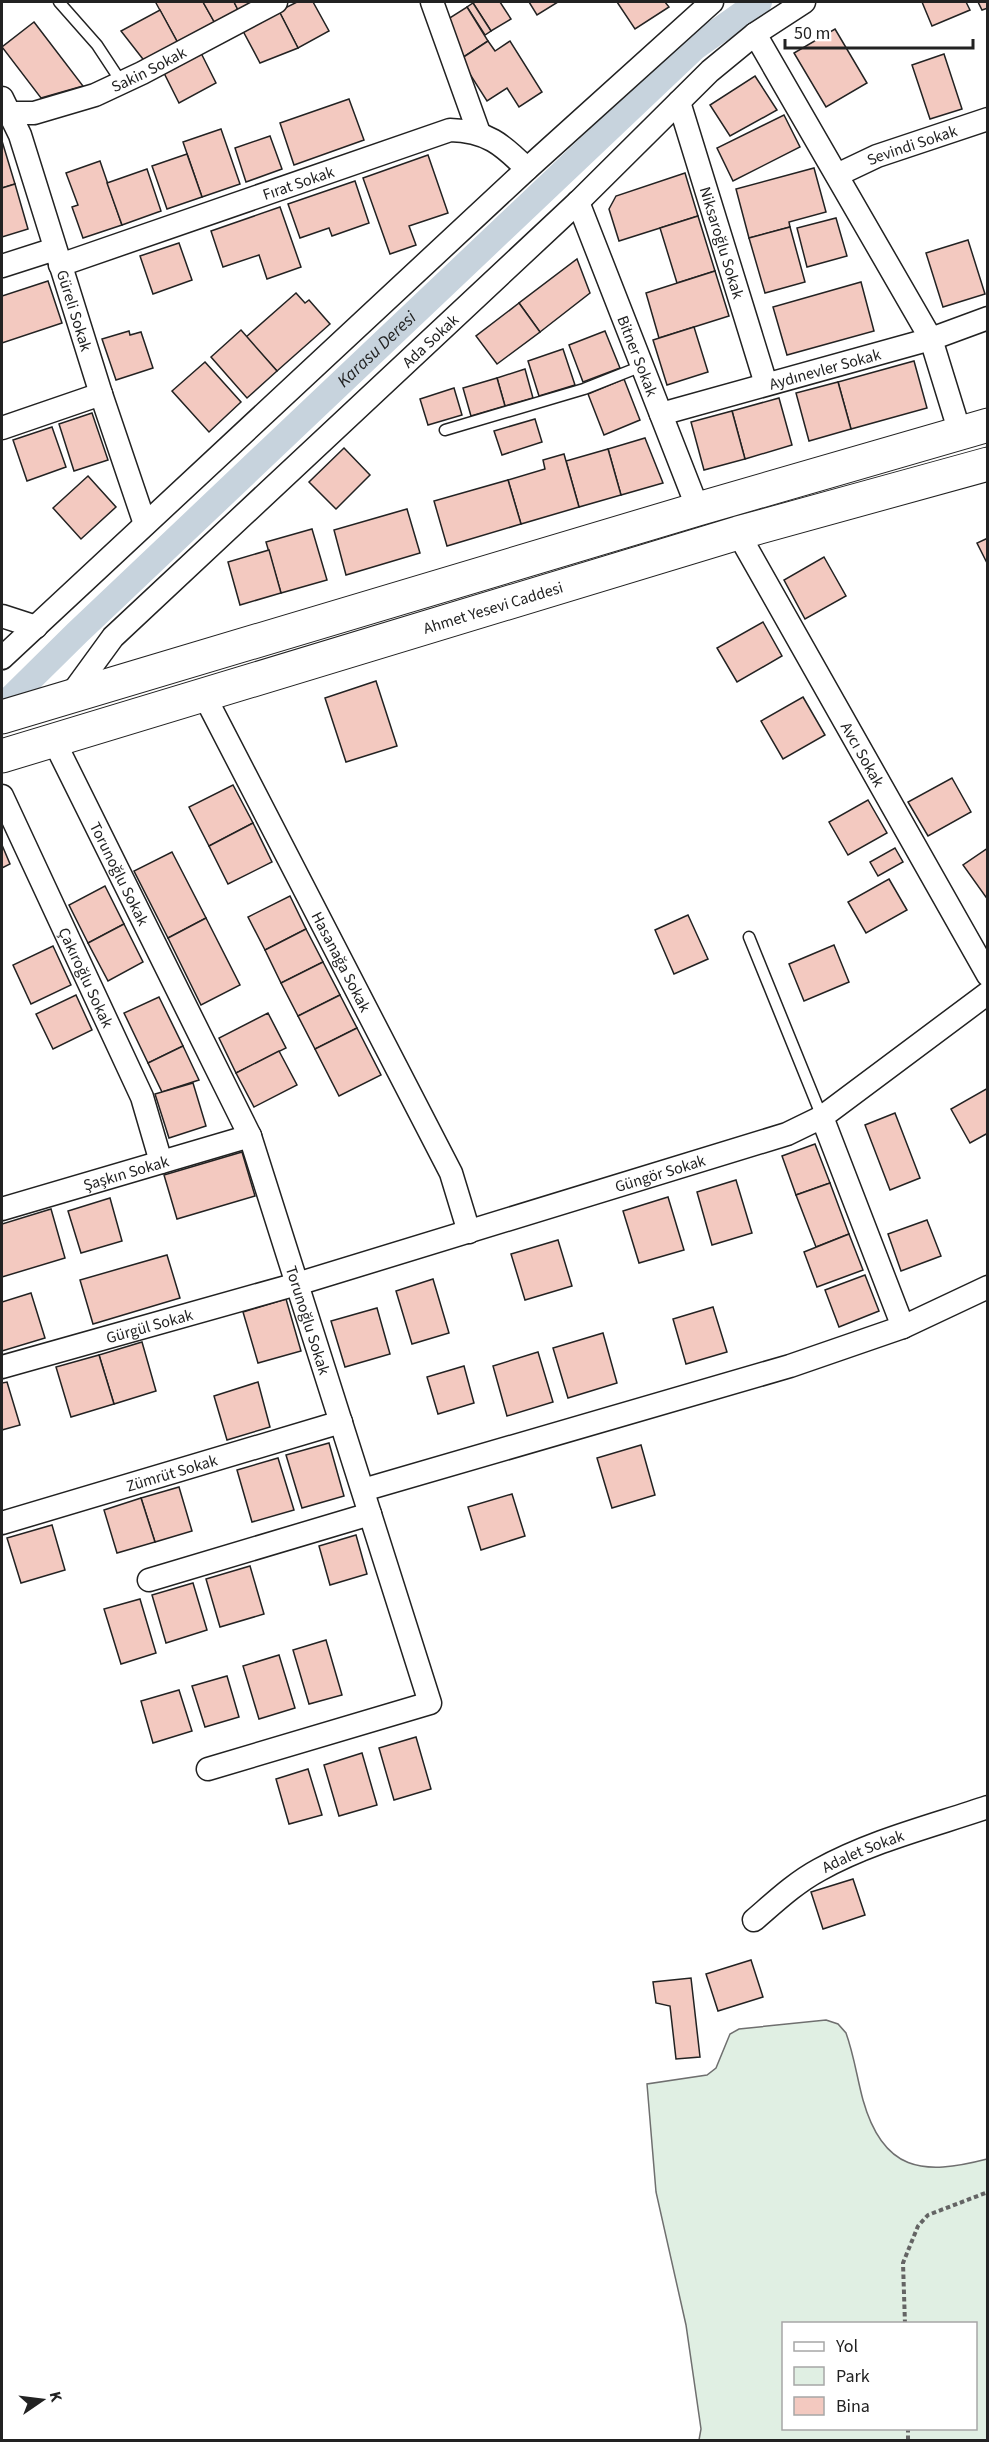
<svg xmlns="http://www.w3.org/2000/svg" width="989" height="2442" font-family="'Source Sans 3',sans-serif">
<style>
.green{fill:#e0efe3;stroke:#6f6f6f;stroke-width:1.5;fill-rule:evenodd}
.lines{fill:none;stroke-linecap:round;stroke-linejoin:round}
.canal{stroke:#c7d3dd;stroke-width:26}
.building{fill:#f3c9c0;stroke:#222;stroke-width:1.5}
.service-casing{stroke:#222;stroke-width:13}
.minor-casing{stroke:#222;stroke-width:25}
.trunk-casing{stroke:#222;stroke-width:35}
.path{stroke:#646464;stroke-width:4;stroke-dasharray:4.5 3;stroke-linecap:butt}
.service{stroke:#fff;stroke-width:10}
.minor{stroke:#fff;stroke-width:22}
.trunk{stroke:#fff;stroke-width:33}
.labels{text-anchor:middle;stroke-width:4.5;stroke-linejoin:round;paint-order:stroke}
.street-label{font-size:16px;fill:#222;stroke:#fff}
.water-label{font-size:18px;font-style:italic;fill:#222;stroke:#fff}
</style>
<rect width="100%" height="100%" fill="#fff"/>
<!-- green -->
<path class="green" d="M826 2020 838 2024 846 2033C854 2055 857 2078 863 2100 883 2171 922 2176 987 2159V2440H699L701 2429 686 2325 656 2192 647 2084 707 2075 716 2068 730 2034 739 2029ZM784 2324H976V2428H784Z"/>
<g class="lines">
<!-- canal -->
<path class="canal" id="s1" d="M2 707 77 633 694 48 759 2"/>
</g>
<!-- building -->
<g class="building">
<polygon points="157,2 203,2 216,25 179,45 156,3"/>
<polygon points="203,2 234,2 239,12 216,25"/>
<polygon points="234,2 258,2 239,12"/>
<polygon points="297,2 313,2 329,31 298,48 279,11"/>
<polygon points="475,2 500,2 511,19 491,31 473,3"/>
<polygon points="529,2 558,2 537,15"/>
<polygon points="617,2 665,2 669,7 635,29"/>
<polygon points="922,2 966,2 970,10 932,26"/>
<polygon points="978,2 988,2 988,8 982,10"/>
<polygon points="473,3 491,31 485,35 467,7"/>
<polygon points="467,7 488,41 462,58 448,19"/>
<polygon points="160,10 179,45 146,63 121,31"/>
<polygon points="279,11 298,48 260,63 243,31"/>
<polygon points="34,22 83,86 41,98 2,47"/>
<polygon points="835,29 867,83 826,107 794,53"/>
<polygon points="488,41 495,51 510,41 542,92 519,107 507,88 487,101 466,68 462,58"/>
<polygon points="201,53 216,83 179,103 164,73"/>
<polygon points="944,54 962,109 930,119 912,65"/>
<polygon points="755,76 777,110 730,136 710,105"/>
<polygon points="349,99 364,140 294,165 280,123"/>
<polygon points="784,115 800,147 733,181 717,148"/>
<polygon points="221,129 240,184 202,197 183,142"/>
<polygon points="270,136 282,169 246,182 235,148"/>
<polygon points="2,141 15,184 2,188"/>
<polygon points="187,154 202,197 167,209 152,166"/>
<polygon points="428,155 448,213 409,226 416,245 390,254 363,178"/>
<polygon points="100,161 122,225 83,238 72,207 78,205 66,173"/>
<polygon points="814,168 826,212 789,222 790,227 749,238 736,189"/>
<polygon points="147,169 161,211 122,225 107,183"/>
<polygon points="685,173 698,216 619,241 609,209 616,196"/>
<polygon points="355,181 369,223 332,236 329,228 300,238 288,204"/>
<polygon points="15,184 28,229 2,237 2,188"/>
<polygon points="280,207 301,267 267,279 259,255 223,267 211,231"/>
<polygon points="698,216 715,271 677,283 660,228"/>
<polygon points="836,218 847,256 807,267 797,228"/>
<polygon points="790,227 805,282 765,293 749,238"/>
<polygon points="968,240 985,294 943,307 926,253"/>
<polygon points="179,243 192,280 153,294 140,256"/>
<polygon points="577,259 590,293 540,332 519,303"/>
<polygon points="715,271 729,316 659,338 646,293"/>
<polygon points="48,281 62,323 2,343 2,296"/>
<polygon points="861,282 874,331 787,355 773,307"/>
<polygon points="296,293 305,303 309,300 330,324 277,371 246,337"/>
<polygon points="519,303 540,332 497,364 476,336"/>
<polygon points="694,327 708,372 667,385 653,340"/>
<polygon points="241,330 277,371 247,398 211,357"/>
<polygon points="129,331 130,335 141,332 153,368 116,380 102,339"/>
<polygon points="605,331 620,368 583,382 569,345"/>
<polygon points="563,349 575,385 539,396 528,361"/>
<polygon points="914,361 927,408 851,429 838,382"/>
<polygon points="205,362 241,402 209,432 172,391"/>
<polygon points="525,369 533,398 505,406 497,378"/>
<polygon points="497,378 505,406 471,416 463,388"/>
<polygon points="624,379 640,420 604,435 588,394"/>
<polygon points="838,382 851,429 809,441 796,393"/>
<polygon points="454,388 462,415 428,425 420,399"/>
<polygon points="779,398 792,445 745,459 732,411"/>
<polygon points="732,411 745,459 704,470 691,422"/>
<polygon points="92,413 108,460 74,471 59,424"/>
<polygon points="535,419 542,442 502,455 494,431"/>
<polygon points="52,427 66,467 27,481 13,440"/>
<polygon points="645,438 663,483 621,495 608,449"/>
<polygon points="344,448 370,475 336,509 309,482"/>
<polygon points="608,449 621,495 579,507 566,461"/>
<polygon points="564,454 579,507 521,524 508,480 545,469 543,460"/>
<polygon points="88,476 116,507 81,539 53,508"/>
<polygon points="508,480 521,524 447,546 434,501"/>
<polygon points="407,509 420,553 346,575 334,530"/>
<polygon points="312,529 327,580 281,593 266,542"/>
<polygon points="988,538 988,565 977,543"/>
<polygon points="269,550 281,593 240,605 228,562"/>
<polygon points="824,557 846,596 805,619 784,580"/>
<polygon points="763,622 782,656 737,682 717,648"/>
<polygon points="376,681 397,746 346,762 325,698"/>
<polygon points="803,697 825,735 783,759 761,721"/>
<polygon points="952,778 971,812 928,836 908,802"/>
<polygon points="233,785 253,823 209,846 189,807"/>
<polygon points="868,800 887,833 848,855 829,822"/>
<polygon points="253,823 272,862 228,884 209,846"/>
<polygon points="2,845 10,864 2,868"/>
<polygon points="895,848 903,862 878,876 870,862"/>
<polygon points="988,848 988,900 963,865"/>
<polygon points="172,852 206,918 168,938 134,871"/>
<polygon points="889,879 907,910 866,933 848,902"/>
<polygon points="105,886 124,924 88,943 69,905"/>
<polygon points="290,896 306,929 265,950 248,917"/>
<polygon points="688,915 708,959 674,974 655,930"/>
<polygon points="206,918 240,985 201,1005 168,938"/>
<polygon points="124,924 143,962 108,981 88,943"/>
<polygon points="306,929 323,962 281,983 265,950"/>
<polygon points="834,945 849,982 804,1001 789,964"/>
<polygon points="53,946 71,985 31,1004 13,965"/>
<polygon points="323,962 340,995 298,1016 281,983"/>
<polygon points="76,995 92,1030 53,1049 36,1014"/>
<polygon points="340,995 357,1028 315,1049 298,1016"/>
<polygon points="159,997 183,1046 148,1063 124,1013"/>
<polygon points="268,1013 286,1048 236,1073 219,1038"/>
<polygon points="357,1028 381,1075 339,1096 315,1049"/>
<polygon points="183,1046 199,1080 162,1092 148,1063"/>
<polygon points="279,1051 297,1085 254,1107 236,1073"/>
<polygon points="193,1083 206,1126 169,1138 155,1094"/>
<polygon points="988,1088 988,1133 970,1143 951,1109"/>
<polygon points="895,1113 920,1178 890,1190 865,1125"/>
<polygon points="815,1144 830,1183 796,1195 782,1156"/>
<polygon points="242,1152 255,1196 177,1219 164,1175"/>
<polygon points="736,1180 752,1233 712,1245 697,1192"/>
<polygon points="830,1183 849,1234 816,1247 796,1195"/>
<polygon points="668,1197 684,1250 639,1263 623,1211"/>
<polygon points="110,1198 122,1241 81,1253 68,1211"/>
<polygon points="51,1209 65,1258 2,1277 2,1224"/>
<polygon points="927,1220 941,1256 901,1271 888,1234"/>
<polygon points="849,1234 863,1270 817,1287 804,1252"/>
<polygon points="558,1240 572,1286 525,1300 511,1254"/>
<polygon points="167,1255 180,1298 93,1324 80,1280"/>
<polygon points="865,1275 879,1311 839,1327 825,1290"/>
<polygon points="433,1279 449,1333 412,1344 396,1291"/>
<polygon points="31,1293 45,1338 2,1351 2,1302"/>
<polygon points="286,1299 301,1351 258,1363 243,1312"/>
<polygon points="713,1307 727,1352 686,1364 673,1319"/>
<polygon points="377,1308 390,1354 345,1367 331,1321"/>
<polygon points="603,1333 617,1383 568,1398 553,1348"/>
<polygon points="142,1342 156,1391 114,1404 99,1355"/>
<polygon points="538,1352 553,1402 507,1416 493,1366"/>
<polygon points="99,1355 114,1404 71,1417 56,1367"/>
<polygon points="464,1366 474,1403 438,1414 427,1377"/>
<polygon points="7,1382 20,1425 2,1430 2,1383"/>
<polygon points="258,1382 270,1427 227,1440 214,1396"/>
<polygon points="329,1443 344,1496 302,1508 286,1455"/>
<polygon points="641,1445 655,1495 612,1508 597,1458"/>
<polygon points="278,1458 294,1510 252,1522 237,1470"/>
<polygon points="179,1487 192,1531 155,1542 141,1498"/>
<polygon points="512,1494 525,1536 481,1550 468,1507"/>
<polygon points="141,1498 155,1542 117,1553 104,1510"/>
<polygon points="52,1525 65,1570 21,1583 7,1538"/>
<polygon points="356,1535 367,1574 330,1585 319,1546"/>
<polygon points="250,1566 264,1614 220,1627 206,1579"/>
<polygon points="193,1583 207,1630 166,1643 152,1595"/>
<polygon points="140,1599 156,1653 121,1664 104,1609"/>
<polygon points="326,1640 342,1695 309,1704 293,1650"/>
<polygon points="279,1655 295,1708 259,1719 243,1666"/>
<polygon points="227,1676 239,1717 205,1727 192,1686"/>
<polygon points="179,1690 192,1731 153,1743 141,1701"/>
<polygon points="416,1737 431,1789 394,1800 379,1748"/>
<polygon points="362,1753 377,1805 339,1816 324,1765"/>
<polygon points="308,1769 322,1815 289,1824 276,1779"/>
<polygon points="853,1879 865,1915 823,1929 811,1892"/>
<polygon points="751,1960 763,1997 718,2011 706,1974"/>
<polygon points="691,1978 700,2057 676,2059 670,2006 656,2003 653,1982"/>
</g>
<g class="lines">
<!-- service casing -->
<g class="service-casing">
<g id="service">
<polyline points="59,2 97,45 122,83"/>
<polyline points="445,430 584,389 642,366"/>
<polyline points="749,937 822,1117"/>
</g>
</g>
<!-- minor casing -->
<g class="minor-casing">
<g id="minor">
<polyline points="432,2 479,133"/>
<polyline points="755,34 931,339 960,433"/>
<path id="s2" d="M2 98 20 135 101 394 145 524"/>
<path id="s3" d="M679 102 766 384"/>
<path id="s4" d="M11 113H34L95 95 142 73 276 2"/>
<path id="s5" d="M837 175 877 156 988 119"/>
<path id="s6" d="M578 202 698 509"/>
<path id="s7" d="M60 265 450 130C487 131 502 144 527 169"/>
<polyline points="2,266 55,249"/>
<path id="s8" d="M661 414 931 339 988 318"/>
<polyline points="2,428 101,394"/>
<path id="s9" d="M738 533 988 975"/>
<polyline points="2,616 36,627"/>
<polyline points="2,658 527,169 712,2"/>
<path id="s10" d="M204 695 451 1173 469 1232"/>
<path id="s11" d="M70 696 113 637 578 202 710 71 755 34 804 2"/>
<path id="s12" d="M54 741 250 1136 430 1703 208 1769"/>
<path id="s13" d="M2 796 142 1097 161 1162"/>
<polyline points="822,1117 903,1327"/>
<path id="s14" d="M2 1209 250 1136"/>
<path id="s15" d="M2 1367 297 1284 787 1134 822 1117 988 993"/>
<polyline points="363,1490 790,1366 903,1327 988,1287"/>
<path id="s16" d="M2 1523 341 1422"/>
<polyline points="149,1580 370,1514"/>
<path id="s17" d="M754 1920C775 1902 795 1883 819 1870 871 1841 932 1826 988 1807"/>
</g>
</g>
<!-- trunk casing -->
<g class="trunk-casing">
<g id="trunk">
<polyline points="2,717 698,509 988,425"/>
<path id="s18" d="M2 756 738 533 988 464"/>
</g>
</g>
<!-- path -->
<g class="path">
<polyline points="905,2324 903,2263 918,2226 928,2215 988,2192"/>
<polyline points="908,2428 908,2440"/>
</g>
<!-- service -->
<use href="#service" class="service"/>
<!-- minor -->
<use href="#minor" class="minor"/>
<!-- trunk -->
<use href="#trunk" class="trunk"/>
</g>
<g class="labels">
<!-- street labels -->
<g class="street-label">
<text dy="6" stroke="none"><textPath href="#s4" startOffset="146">Sakin Sokak</textPath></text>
<text dy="6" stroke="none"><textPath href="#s5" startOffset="81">Sevindi Sokak</textPath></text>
<text dy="6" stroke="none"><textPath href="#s7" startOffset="252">Fırat Sokak</textPath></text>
<text dy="6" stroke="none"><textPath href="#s3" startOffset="147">Niksaroğlu Sokak</textPath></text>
<text dy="6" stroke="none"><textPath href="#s2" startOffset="225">Güreli Sokak</textPath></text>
<text dy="6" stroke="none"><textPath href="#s11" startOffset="507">Ada Sokak</textPath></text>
<text dy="6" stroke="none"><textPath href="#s6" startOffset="165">Bitner Sokak</textPath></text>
<text dy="6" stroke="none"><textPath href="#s8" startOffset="170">Aydınevler Sokak</textPath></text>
<text dy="6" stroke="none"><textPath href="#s18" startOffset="513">Ahmet Yesevi Caddesi</textPath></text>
<text dy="6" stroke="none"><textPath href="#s9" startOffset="254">Avcı Sokak</textPath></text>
<text dy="6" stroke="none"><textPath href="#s12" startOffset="148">Torunoğlu Sokak</textPath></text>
<text dy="6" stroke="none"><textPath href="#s10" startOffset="300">Hasanağa Sokak</textPath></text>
<text dy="6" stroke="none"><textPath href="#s13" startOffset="200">Çakıroğlu Sokak</textPath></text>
<text dy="6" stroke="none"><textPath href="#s14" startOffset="129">Şaşkın Sokak</textPath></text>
<text dy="6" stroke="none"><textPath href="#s15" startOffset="686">Güngör Sokak</textPath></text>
<text dy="6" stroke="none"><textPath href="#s12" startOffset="634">Torunoğlu Sokak</textPath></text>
<text dy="6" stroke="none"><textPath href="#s15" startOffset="153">Gürgül Sokak</textPath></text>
<text dy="6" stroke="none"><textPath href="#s16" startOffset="177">Zümrüt Sokak</textPath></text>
<text dy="6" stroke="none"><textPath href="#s17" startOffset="130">Adalet Sokak</textPath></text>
</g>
<!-- water labels -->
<g class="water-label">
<text dy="6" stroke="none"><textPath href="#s1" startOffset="518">Karasu Deresi</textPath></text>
</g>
</g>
<!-- border -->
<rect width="989" height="2442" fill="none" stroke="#222222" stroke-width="6"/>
<!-- legend -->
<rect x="782" y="2322" width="195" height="108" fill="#ffffff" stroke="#a7a7a7" stroke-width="1.5"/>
<rect x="794" y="2342" width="30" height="9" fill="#ffffff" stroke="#a7a7a7" stroke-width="1.5"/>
<text x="836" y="2352" font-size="18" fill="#222222">Yol</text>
<rect x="794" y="2367" width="30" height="18" fill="#e0efe3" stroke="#a7a7a7" stroke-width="1.5"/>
<text x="836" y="2382" font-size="18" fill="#222222">Park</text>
<rect x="794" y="2397" width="30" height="18" fill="#f3c9c0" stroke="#a7a7a7" stroke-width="1.5"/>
<text x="836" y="2412" font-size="18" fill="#222222">Bina</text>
<!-- north arrow -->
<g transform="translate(42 2400) rotate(76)" stroke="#ffffff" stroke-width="4.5" paint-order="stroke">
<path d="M0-4.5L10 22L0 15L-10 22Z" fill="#222222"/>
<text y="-9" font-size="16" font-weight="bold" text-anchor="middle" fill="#222222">K</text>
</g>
<!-- scale -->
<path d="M785 39v9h188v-9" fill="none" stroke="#222222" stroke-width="3"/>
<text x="794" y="39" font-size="18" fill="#222222" stroke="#ffffff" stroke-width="4.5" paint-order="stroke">50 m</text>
</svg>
